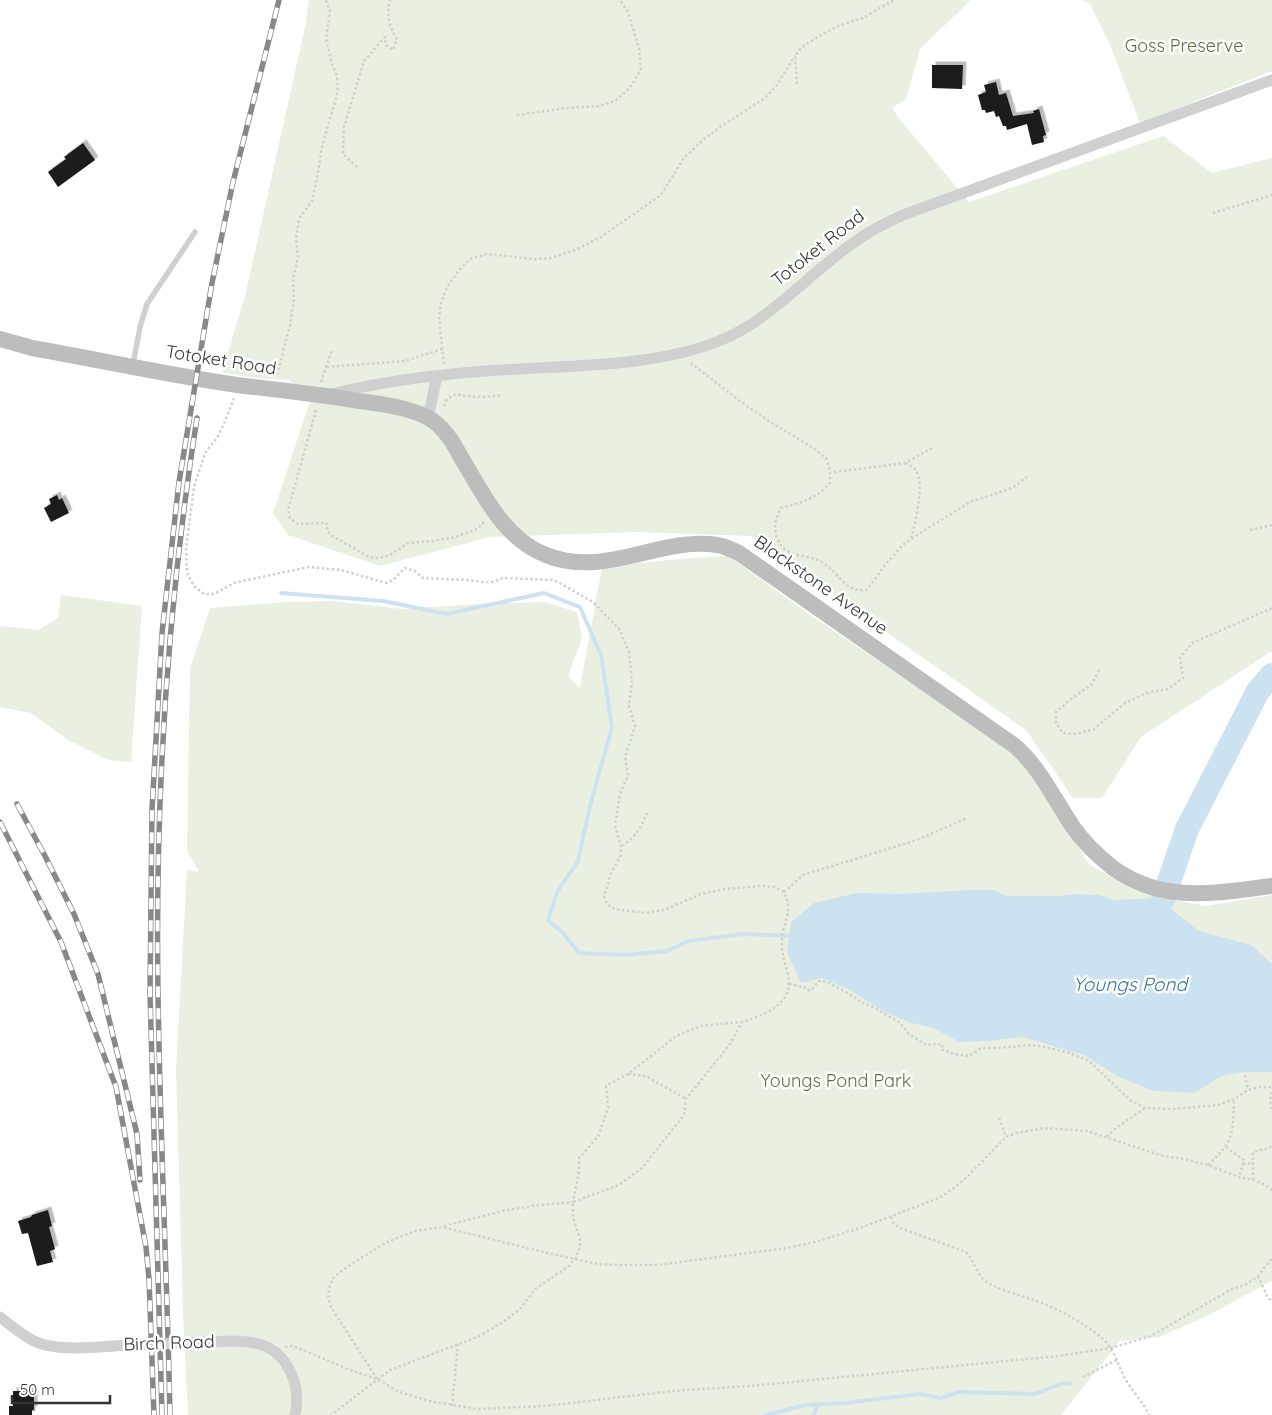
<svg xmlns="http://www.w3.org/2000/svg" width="1272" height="1415" font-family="Quicksand,sans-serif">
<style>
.green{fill:#e9f0e1}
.water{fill:#cde2f0}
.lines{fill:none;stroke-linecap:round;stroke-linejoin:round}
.stream{stroke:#cde2f0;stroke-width:4}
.river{stroke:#cde2f0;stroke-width:24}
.building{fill:#1a1a1a;filter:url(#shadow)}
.path{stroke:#d0d0d0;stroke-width:2.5;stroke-dasharray:2.5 2.5;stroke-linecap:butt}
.lane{stroke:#d0d0d0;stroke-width:5.5}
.street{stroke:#d0d0d0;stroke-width:11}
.secondary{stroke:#bdbdbd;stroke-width:16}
.rail-casing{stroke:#888;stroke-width:5.5}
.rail{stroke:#fff;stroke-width:4;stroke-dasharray:11;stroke-linecap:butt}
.street-bridge{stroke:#d0d0d0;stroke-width:11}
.labels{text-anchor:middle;stroke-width:5;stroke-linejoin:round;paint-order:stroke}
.park-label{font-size:18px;fill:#54733c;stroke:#fff}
.street-label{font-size:18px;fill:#333;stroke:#fff}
.water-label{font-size:19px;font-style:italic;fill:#39749c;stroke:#fff}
</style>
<defs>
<filter id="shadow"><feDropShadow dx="3.5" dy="-3.5" stdDeviation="0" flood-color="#0004"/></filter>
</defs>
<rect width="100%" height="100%" fill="#fff"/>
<!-- green -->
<g class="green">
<polygon points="309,0 971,0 920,49 906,99 892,108 898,117 969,202 1163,136 1212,173 1272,158 1272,653 1270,652 1141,737 1102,798 1073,798 1026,730 750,536 636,532 490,537 380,566 288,535 273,513 310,401 290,380 255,378 222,372 245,296 305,27"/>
<polygon points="1081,0 1272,0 1272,71 1140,123 1110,45 1090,4"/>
<polygon points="729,556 809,614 1017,754 1030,771 1089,864 1128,887 1154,896 1206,906 1272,895 1272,1281 1203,1318 1159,1337 1120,1341 1061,1415 188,1415 183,1314 176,1069 187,870 199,872 187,851 190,668 210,608 288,602 332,601 402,609 478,604 545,602 577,612 582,638 568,676 580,688 602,567 690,558"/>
<polygon points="61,595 142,606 131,762 108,760 70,741 31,713 0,707 0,626 38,630 58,618"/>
</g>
<!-- water -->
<polygon class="water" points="970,890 993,890 1007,896 1060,896 1076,894 1099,895 1114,900 1155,898 1168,900 1171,909 1199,931 1251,945 1272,964 1272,1072 1244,1072 1221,1076 1195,1093 1154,1091 1117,1076 1084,1055 1022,1037 987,1041 959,1042 933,1028 908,1022 881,1010 848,989 822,978 801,983 787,952 791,922 814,903 856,893 901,894"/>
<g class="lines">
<!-- stream -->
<g class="stream">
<polyline points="281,593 383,601 447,614 544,593 580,607 601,655 612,727 590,806 578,861 557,892 548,920 563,933 579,953 627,955 667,951 688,941 743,934 793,936"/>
<polyline points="766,1415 806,1405 845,1403 920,1394 941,1398 959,1392 1035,1394 1063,1383 1071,1384"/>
<polyline points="814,1415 817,1405"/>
</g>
<!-- river -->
<polyline class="river" points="1163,899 1187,829 1258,691 1272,675"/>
</g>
<!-- building -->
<g class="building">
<polygon points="932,65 963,65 962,89 932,88"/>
<polygon points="996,82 999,95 1006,93 1013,116 1034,113 1033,111 1039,109 1046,135 1043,136 1044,142 1032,145 1027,124 1007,130 1006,126 1003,126 999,116 996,117 994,111 986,113 985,110 982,110 978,95 986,92 984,85"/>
<polygon points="83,143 95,160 58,187 48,172 66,159 64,157"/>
<polygon points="57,495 59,500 62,498 69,513 51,522 44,508 51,504 49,499"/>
<polygon points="48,1210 52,1226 49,1227 55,1249 50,1251 53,1262 37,1266 28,1233 22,1234 18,1221 31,1217 32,1215"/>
<polygon points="13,1391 34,1391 34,1410 32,1410 32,1415 9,1415 9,1406 13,1406"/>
</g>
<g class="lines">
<!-- path -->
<g class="path">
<polyline points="797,84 795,56 802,47 821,35 840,25 863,18 894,0"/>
<polyline points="517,115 566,108 600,106 615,101 630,88 641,69 639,48 628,12 620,0"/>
<path d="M357 167 343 154 344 127 364 61 385 37 386 45 393 50 397 39C389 26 386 15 390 0"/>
<polyline points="1213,213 1272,195"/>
<path d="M691 363 741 402 772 423 813 448 826 458 830 470V483C814 500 803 502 781 508 776 518 773 527 777 538 786 561 807 552 823 563 841 574 843 592 867 590L885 565 904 544 914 537 970 502 1012 488 1027 477"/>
<polyline points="444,364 439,318 441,302 447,287 460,269 470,259 486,254 535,259 551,258 575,250 601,237 661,195 684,158 702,141 720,127 765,98 777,85 795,56"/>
<polyline points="327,367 405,361 442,349"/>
<polyline points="277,375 290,325 294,299 293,279 298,257 296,239 299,219 312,201 318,172 322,147 336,98 338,87 337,76 332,64 326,39 330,11 326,0"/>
<polyline points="321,382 332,350"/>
<path d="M234 398 224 424 217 438 205 453 194 487 186 548 187 573 194 586 204 594H214L234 583 247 580 309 567 341 570 386 583 393 580 405 568 415 571 423 578 467 580 482 582H494L502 578 554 580 593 602 620 630 629 652 632 682 629 706 635 726 625 757 628 775 620 794 615 826 621 847V855L611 873 604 896 607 904 612 908 621 910 646 913 664 910 701 894 725 889 761 886 775 887 784 892C794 913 783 920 782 940 781 952 785 963 788 975 794 1004 765 1015 742 1022L730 1044 686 1099 684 1115 642 1168 619 1185 573 1202V1217L580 1239V1247L575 1259 569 1266 535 1289 520 1309 506 1320 480 1336 390 1370 331 1415"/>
<path d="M444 406 447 399 456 394C473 398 487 397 503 395"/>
<polyline points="316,410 288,510 290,518 298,524 326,523 328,525 327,530 331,535 369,557 379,558 390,555 408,543 434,541 455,537 475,530 483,524 483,521"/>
<path d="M905 463C911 466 917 468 918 476 923 492 915 523 911 539"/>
<polyline points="834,472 905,463 932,448"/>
<polyline points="1250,530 1272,525"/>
<polyline points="1099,670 1092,684 1067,702 1056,712 1056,723 1063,733 1076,734 1094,729 1125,703 1146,693 1168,689 1183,678 1180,658 1192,643 1272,608"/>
<path d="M622 846C635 837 642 827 647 812"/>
<polyline points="784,892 803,875 917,840 967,818"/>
<polyline points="789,984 804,987 810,991 819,981 828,982 856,998 860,1002 871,1006 899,1022 908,1033 926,1045 937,1044 943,1045 941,1049 953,1054 969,1056 981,1048 999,1048 1030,1045 1041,1046 1070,1053 1089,1061 1130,1100 1145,1108 1173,1109 1218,1105 1234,1099 1248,1090 1260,1087 1272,1087"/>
<polyline points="628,1074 646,1076 686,1099"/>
<polyline points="1245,1075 1248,1090"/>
<polyline points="1272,1092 1270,1100 1272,1110"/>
<polyline points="999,1118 1006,1137"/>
<polyline points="1107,1137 1116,1128 1145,1108"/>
<polyline points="1226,1147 1244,1160 1239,1177"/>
<polyline points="1243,1164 1254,1163"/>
<path d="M1208 1165C1234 1141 1233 1134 1234 1099"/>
<polyline points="1253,1180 1253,1152 1269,1148 1272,1145"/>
<path d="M891 1217 894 1224 900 1228 966 1252C973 1259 975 1270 982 1278 992 1289 1019 1294 1034 1300 1055 1307 1100 1330 1111 1349 1117 1358 1120 1370 1126 1380 1133 1392 1143 1402 1149 1415"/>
<polyline points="444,1226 502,1211 532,1206 573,1202 579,1171 579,1158 598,1137 608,1107 606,1086 628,1074 676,1036 701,1026 742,1022"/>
<polyline points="1258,1276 1267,1296 1272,1302"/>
<polyline points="285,1347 292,1346 301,1349 350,1370 377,1379 399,1392 429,1401 477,1409 545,1406 673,1391 750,1386 1058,1356 1111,1348 1151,1336 1230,1290 1247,1284 1258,1276 1272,1258"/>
<polyline points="1083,1377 1117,1360"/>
<polyline points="377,1379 331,1307 328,1297 330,1285 334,1277 350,1265 387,1242 415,1231 442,1227 552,1254 598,1264 619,1265 657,1265 787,1248 819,1241 857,1229 939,1198 954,1188 966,1178 1006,1137 1016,1133 1045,1128 1087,1131 1163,1156 1183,1159 1208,1165 1239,1177 1253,1180 1262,1183 1272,1190"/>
<polyline points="452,1406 458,1344"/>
</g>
<!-- lane -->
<polyline class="lane" points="133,364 140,327 147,304 195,232"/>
<!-- street -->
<g class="street">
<path d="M331 394C393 379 457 372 522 369 586 365 659 365 719 341 773 319 809 273 856 241 871 230 886 223 903 215L1272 80"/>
<polyline points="428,418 437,376"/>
<path d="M0 1317C11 1326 22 1335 34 1341 58 1353 103 1346 130 1345"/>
<path d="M204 1342C239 1341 274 1335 291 1373 297 1386 298 1401 295 1415"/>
</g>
<!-- secondary -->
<path class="secondary" d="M0 339 32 348C100 360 169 375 237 385 278 390 318 394 359 401 382 404 406 407 427 417 444 426 454 444 462 459 484 495 504 539 546 555 604 579 661 536 717 545 725 546 732 550 739 553L1015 746C1041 769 1054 799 1073 827 1084 843 1098 856 1113 868 1163 904 1215 893 1272 886"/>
<!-- rail casing -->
<g class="rail-casing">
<g id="rail">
<polyline points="17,804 45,856 74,914 98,974 137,1134 140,1180"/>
<polyline points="0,822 61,942 116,1087 146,1247 149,1279 154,1415"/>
<polyline points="162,1415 150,993 152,810 162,633 179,482 212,283 233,182 279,0"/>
<path d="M170 1415C167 1274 160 1134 158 993 155 801 167 608 197 418"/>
</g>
</g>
<!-- rail -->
<use href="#rail" class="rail"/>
<!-- street-bridge -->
<polyline class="street-bridge" points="130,1345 204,1342"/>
</g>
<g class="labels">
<!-- park labels -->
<g class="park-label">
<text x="1184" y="52">Goss Preserve</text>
<text x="836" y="1087">Youngs Pond Park</text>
</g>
<!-- street labels -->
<g class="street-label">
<text transform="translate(818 248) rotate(-38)" y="6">Totoket Road</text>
<text transform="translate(221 360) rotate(9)" y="6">Totoket Road</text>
<text transform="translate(821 585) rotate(35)" y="6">Blackstone Avenue</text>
<text transform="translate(169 1343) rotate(-2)" y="6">Birch Road</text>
</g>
<!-- water labels -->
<g class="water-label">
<text x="1130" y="991">Youngs Pond</text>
</g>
</g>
<!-- scale -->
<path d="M12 1395v8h98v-8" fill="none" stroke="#333333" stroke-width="2.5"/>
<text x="20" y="1395" font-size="15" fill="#333333" stroke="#ffffff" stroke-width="4" paint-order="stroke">50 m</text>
</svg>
